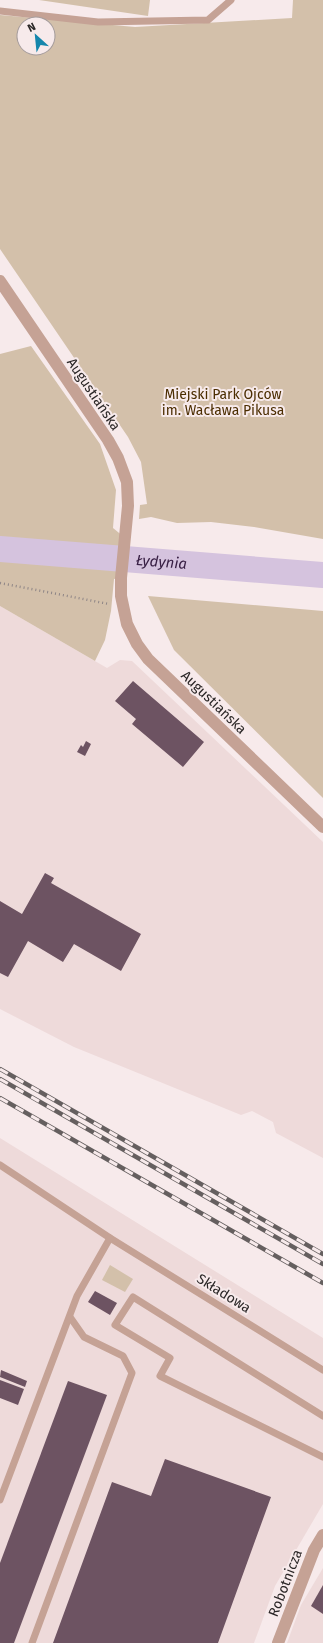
<svg xmlns="http://www.w3.org/2000/svg" width="323" height="1643" font-family="'Fira Sans',sans-serif">
<style>
.built{fill:#eedada}
.green{fill:#d3c0aa;fill-rule:evenodd}
.lines{fill:none;stroke-linecap:round;stroke-linejoin:round}
.river{stroke:#d5c3de;stroke-width:26}
.building{fill:#6d5362}
.path{stroke:#8e8586;stroke-width:2.5;stroke-dasharray:1 3;stroke-linecap:butt}
.lane{stroke:#c5a295;stroke-width:7}
.street{stroke:#c5a295;stroke-width:12}
.rail-casing{stroke:#655f5f;stroke-width:4.5}
.rail{stroke:#f7eaeb;stroke-width:3;stroke-dasharray:9;stroke-linecap:butt}
.labels{text-anchor:middle;stroke-width:4;stroke-linejoin:round;paint-order:stroke}
.street-label{font-size:14px;fill:#2a2626;stroke:#f7eaeb}
.park-label{font-size:14px;fill:#4b2d00;stroke:#f7eaeb}
.water-label{font-size:15px;font-style:italic;fill:#392045;stroke:#f7eaeb}
</style>
<rect width="100%" height="100%" fill="#f7eaeb"/>
<!-- built -->
<g class="built">
<polygon points="0,606 107,668 120,660 132,661 323,842 323,1158 276,1133 273,1122 252,1111 241,1115 197,1097 74,1047 0,1009"/>
<polygon points="0,1138 323,1338 323,1504 275,1586 254,1643 0,1643"/>
<polygon points="323,1568 323,1643 287,1643 301,1605"/>
</g>
<!-- green -->
<g class="green">
<polygon points="39,0 150,0 148,16"/>
<path d="M293 0H323V539L254 527 211 522 177 523 151 517 139 519 140 505 147 504 141 462 128 437 0 249V15L135 27 292 18ZM24 24H48V48H24Z"/>
<polygon points="31,346 100,444 116,490 113,528 124,537 121,578 114,579 111,611 105,640 95,661 0,606 0,354"/>
<polygon points="148,596 323,611 323,798 174,650"/>
<polygon points="110,1265 133,1279 125,1292 102,1280"/>
</g>
<g class="lines">
<!-- river -->
<path class="river" id="s1" d="M0 549 323 575"/>
</g>
<!-- building -->
<g class="building">
<polygon points="133,681 204,742 183,767 132,724 136,719 115,701"/>
<polygon points="86,741 91,744 85,756 77,752 81,745 83,747"/>
<polygon points="45,873 54,878 51,883 141,934 121,971 74,944 63,962 28,941 8,977 0,973 0,901 22,914"/>
<polygon points="95,1291 117,1303 110,1315 88,1302"/>
<polygon points="1,1370 27,1381 25,1387 0,1377"/>
<polygon points="0,1380 24,1389 18,1405 0,1398"/>
<polygon points="68,1381 107,1395 14,1643 0,1643 0,1563"/>
<polygon points="165,1459 271,1497 218,1643 53,1643 112,1482 151,1496"/>
<polygon points="323,1585 323,1614 311,1606"/>
</g>
<g class="lines">
<!-- path -->
<polyline class="path" points="0,583 109,604"/>
<!-- lane -->
<g class="lane">
<polyline points="0,11 98,22 208,20 231,0"/>
<polyline points="0,1165 110,1238 323,1370"/>
<polyline points="323,1416 133,1297 115,1325 170,1358 160,1376 323,1457"/>
<polyline points="0,1500 77,1296 110,1238"/>
<polyline points="32,1643 132,1373 123,1356 84,1337 70,1317"/>
</g>
<!-- street -->
<g class="street">
<polyline points="0,281 108,440 118,458 127,482 128,506 121,578 121,596 127,624 137,644 148,659 323,827"/>
<polyline points="278,1643 314,1550 323,1535"/>
</g>
<!-- rail casing -->
<g class="rail-casing">
<g id="rail">
<polyline points="0,1069 323,1254"/>
<polyline points="0,1079 323,1264"/>
<polyline points="0,1098 323,1283"/>
</g>
</g>
<!-- rail -->
<use href="#rail" class="rail"/>
</g>
<g class="labels">
<!-- street labels -->
<g class="street-label">
<text transform="translate(94 394) rotate(56)" y="5">Augustiańska</text>
<text transform="translate(214 702) rotate(44)" y="5">Augustiańska</text>
<text transform="translate(224 1293) rotate(32)" y="5">Składowa</text>
<text transform="translate(285 1583) rotate(-69)" y="5">Robotnicza</text>
</g>
<!-- park labels -->
<g class="park-label">
<text x="223" y="399">Miejski Park Ojców<tspan x="223" dy="16">im. Wacława Pikusa</tspan></text>
</g>
<!-- water labels -->
<g class="water-label">
<text dy="5" stroke="none"><textPath href="#s1" startOffset="162">Łydynia</textPath></text>
</g>
</g>
<!-- north arrow -->
<g transform="translate(36 36) rotate(333)"><circle r="19" fill="#f7eaeb" stroke="#a59c9c"/>
<path d="M0-3L7 15L0 10L-7 15Z" fill="#1586ac"/>
<text y="-6" font-size="11" font-weight="bold" text-anchor="middle" fill="#2a2626">N</text>
</g>
</svg>
